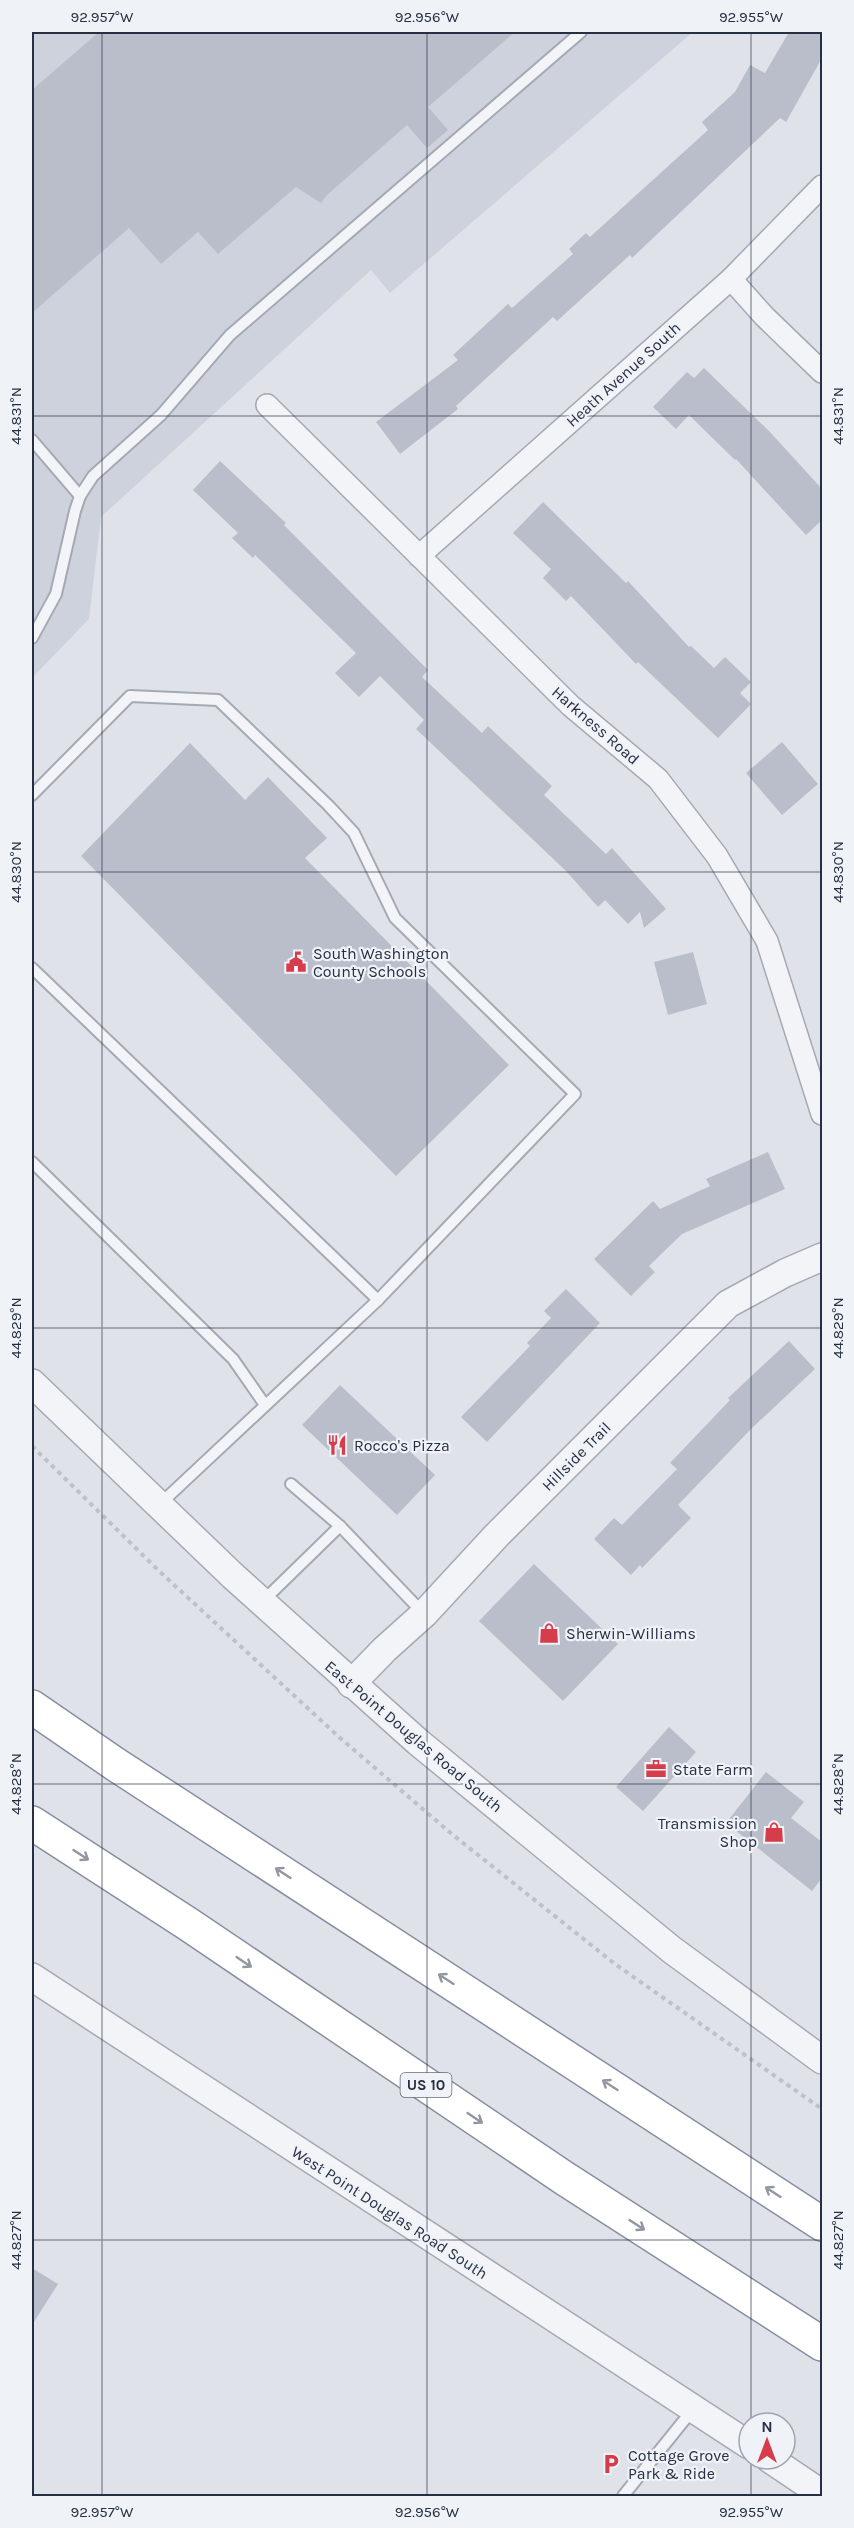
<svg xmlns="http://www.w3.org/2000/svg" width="854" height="2528" font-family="Karla,sans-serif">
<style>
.built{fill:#cdd2dc}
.building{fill:#b9beca}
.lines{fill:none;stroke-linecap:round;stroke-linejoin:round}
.service-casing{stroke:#a4a9b4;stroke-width:14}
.minor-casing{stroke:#a4a9b4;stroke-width:24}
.tertiary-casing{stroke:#a4a9b4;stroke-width:30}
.motorway-casing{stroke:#868fa1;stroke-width:36}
.path{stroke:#bdc1c8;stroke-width:4;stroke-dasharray:4.5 4.5;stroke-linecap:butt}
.service{stroke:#f2f4f7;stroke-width:10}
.minor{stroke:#f2f4f7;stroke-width:21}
.tertiary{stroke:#f2f4f7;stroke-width:27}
.motorway{stroke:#fff;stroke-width:33}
.oneway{stroke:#9397a0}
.ticks{fill:none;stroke:#272f42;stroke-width:1.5;stroke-opacity:0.45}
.labels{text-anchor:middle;stroke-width:4.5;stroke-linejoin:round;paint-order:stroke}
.shield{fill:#eff2f7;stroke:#636a78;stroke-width:1.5}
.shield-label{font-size:15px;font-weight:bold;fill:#272f42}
.street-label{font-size:16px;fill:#272f42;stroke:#eff2f7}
.poi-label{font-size:16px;fill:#272f42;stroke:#eff2f7;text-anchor:start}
.neatline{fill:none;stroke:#272f42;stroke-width:2}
.ticks-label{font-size:15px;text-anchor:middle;fill:#272f42}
</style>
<rect width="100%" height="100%" fill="#dfe3e9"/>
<!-- built -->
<polygon class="built" points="32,32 693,32 390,293 371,270 101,517 89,619 32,678"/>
<!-- building -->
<g class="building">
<polygon points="99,32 515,32 428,107 448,130 427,148 407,125 327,195 321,203 296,187 218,254 198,232 161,264 129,228 32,313 32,90"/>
<polygon points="789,32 822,32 822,58 786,122 780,118 632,258 630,255 557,321 553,317 456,406 458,409 400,454 376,422 458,360 453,355 508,304 512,308 573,254 569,249 586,233 590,237 708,130 702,122 735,92 750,65 765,73"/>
<polygon points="704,368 770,432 822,489 822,520 806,535 736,459 735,460 689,415 676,429 653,407 687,372 694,378"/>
<polygon points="220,461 286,523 284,525 428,670 422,677 482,733 488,726 552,786 544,795 606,854 612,848 666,909 644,928 640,912 628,924 605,900 598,907 566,871 416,729 424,720 380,676 359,697 335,673 356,653 255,555 253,558 232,538 238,533 193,490"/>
<polygon points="543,502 626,583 628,581 689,647 691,646 714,668 725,657 751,682 740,693 751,704 718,738 638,662 636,664 571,596 566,601 543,578 551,569 513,533"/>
<polygon points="782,742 818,784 782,815 746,773"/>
<polygon points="190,743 245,800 268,777 327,838 305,858 509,1065 396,1176 81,856"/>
<polygon points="693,952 707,1004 668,1015 654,962"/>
<polygon points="768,1152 785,1189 682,1234 649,1266 655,1272 631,1296 594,1259 653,1201 660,1209 710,1186 706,1179"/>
<polygon points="566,1289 600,1323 487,1442 461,1417 530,1346 527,1343 551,1318 544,1311"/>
<polygon points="789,1341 815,1369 751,1429 678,1505 691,1518 642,1568 640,1565 631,1575 594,1539 614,1518 622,1525 677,1469 670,1463 730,1400 728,1398"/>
<polygon points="340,1385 435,1475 397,1515 302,1425"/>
<polygon points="534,1564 618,1644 563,1701 479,1621"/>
<polygon points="669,1727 696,1752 643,1811 616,1787"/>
<polygon points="766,1772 804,1802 791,1818 822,1842 822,1878 812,1891 726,1823"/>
<polygon points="32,2268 58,2284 32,2325"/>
</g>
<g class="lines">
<!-- service casing -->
<g class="service-casing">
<g id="service">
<polyline points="32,440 80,496"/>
<polyline points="32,638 56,594 75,511 80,496 93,476 161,415 230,335 581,32"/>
<polyline points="32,795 130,696 218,700 328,805 354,833 395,918 575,1094 378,1300"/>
<polyline points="32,968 378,1300 159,1505"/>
<polyline points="32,1162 233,1359 265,1405"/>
<polyline points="291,1484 340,1526"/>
<polyline points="262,1602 340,1526 424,1614"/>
<polyline points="623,2496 694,2408"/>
</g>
</g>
<!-- minor casing -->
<g class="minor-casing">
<g id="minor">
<polyline points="731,279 764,316 822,372"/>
<polyline points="267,405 571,706 658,779 717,856 767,941 822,1114"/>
<polyline points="419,556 731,279 822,186"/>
</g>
</g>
<!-- tertiary casing -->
<g class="tertiary-casing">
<g id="tertiary">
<polyline points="32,1383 233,1576 418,1742 672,1950 822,2060"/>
<polyline points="351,1684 385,1649 424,1614 497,1535 728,1304 785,1273 822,1257"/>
<polyline points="32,1977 749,2445"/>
<polyline points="770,2459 822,2494"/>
</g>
</g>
<!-- motorway casing -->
<g class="motorway-casing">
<g id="motorway">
<polyline points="32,1707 115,1764 822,2224"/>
<polyline points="32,1823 188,1924 564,2178 822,2344"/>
</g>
</g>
<!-- path -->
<polyline class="path" points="32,1446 159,1571 339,1737 453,1835 615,1964 822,2109"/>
<!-- service -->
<use href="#service" class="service"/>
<!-- minor -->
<use href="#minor" class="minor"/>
<!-- tertiary -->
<use href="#tertiary" class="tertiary"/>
<!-- motorway -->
<use href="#motorway" class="motorway"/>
</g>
<!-- one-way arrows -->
<defs><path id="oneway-shaft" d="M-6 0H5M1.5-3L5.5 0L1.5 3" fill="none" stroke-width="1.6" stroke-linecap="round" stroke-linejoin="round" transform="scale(1.5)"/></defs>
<g class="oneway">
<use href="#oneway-shaft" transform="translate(81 1855) rotate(33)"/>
<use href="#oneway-shaft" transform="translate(283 1873) rotate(-147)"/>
<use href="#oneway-shaft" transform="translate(244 1962) rotate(34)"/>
<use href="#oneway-shaft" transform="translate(446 1979) rotate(-147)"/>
<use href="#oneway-shaft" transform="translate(610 2085) rotate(-147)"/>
<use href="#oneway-shaft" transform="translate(475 2118) rotate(34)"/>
<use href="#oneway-shaft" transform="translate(773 2192) rotate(-147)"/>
<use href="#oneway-shaft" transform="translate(637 2225) rotate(33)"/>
</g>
<!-- ticks -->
<path class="ticks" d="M102 32V2496M427 32V2496M751 32V2423M32 416H822M32 872H822M32 1328H822M32 1784H822M32 2240H822M751 2459V2496"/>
<!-- icons -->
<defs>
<g id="civic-bare" transform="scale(1.62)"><path d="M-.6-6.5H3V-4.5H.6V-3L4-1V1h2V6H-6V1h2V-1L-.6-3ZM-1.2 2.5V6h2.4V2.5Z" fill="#d73c4b" stroke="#eff2f7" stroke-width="2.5" paint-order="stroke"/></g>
<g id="restaurant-bare" transform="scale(1.62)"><path d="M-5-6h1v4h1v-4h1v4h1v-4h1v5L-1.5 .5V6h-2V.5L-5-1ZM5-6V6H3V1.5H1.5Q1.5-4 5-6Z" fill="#d73c4b" stroke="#eff2f7" stroke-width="2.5" paint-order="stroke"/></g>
<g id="shop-bare" transform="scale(1.62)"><path d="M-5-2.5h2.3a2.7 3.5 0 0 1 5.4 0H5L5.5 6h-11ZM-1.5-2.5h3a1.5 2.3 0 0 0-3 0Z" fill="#d73c4b" stroke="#eff2f7" stroke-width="2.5" paint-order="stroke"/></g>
<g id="office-bare" transform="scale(1.62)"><path d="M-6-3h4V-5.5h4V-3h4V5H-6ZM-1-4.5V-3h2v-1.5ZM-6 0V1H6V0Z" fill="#d73c4b" stroke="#eff2f7" stroke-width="2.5" paint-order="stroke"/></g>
<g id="parking-bare" transform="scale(1.62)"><path d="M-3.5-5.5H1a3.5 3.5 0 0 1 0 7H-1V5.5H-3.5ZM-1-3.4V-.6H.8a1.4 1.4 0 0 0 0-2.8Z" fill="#d73c4b" stroke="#eff2f7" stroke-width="2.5" paint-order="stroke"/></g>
</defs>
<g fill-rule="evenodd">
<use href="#civic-bare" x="296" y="962"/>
<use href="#restaurant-bare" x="337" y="1445"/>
<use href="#shop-bare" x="549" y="1633"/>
<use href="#office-bare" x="656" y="1769"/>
<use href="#shop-bare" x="774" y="1832"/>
<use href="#parking-bare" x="611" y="2464"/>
</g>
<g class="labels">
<!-- shield labels -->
<rect class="shield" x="400.5" y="2073" width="51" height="24" rx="4.5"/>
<g class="shield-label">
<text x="426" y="2090">US 10</text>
</g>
<!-- street labels -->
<g class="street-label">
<text transform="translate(623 374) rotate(-42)" y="6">Heath Avenue South</text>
<text transform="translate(596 725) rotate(41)" y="6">Harkness Road</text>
<text transform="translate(576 1456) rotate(-45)" y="6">Hillside Trail</text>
<text transform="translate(414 1736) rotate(40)" y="6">East Point Douglas Road South</text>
<text transform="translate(390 2212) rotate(33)" y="6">West Point Douglas Road South</text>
</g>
<!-- poi labels -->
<g class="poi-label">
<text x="313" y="959">South Washington<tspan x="313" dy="18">County Schools</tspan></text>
<text x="354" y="1451">Rocco's Pizza</text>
<text x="566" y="1639">Sherwin-Williams</text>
<text x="673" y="1775">State Farm</text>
<text x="757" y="1829" text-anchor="end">Transmission<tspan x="757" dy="18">Shop</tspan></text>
<text x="628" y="2461">Cottage Grove<tspan x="628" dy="18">Park &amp; Ride</tspan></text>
</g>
</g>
<!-- border -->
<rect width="854" height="2528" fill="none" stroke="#eff2f7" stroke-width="66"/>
<!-- north arrow -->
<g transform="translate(767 2441)"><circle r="28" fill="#eff2f7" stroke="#9fa4af" stroke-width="1.5"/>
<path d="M0-4.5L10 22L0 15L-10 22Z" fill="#d73c4b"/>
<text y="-9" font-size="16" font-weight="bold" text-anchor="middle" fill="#272f42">N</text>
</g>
<rect x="33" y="33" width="788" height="2462" class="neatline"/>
<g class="ticks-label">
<text x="102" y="22">92.957°W</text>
<text x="427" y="22">92.956°W</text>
<text x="751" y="22">92.955°W</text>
<text transform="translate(16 416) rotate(-90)" y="5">44.831°N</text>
<text transform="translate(838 416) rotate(-90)" y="5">44.831°N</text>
<text transform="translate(16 872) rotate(-90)" y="5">44.830°N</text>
<text transform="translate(838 872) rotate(-90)" y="5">44.830°N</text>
<text transform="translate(16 1328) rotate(-90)" y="5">44.829°N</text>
<text transform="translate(838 1328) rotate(-90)" y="5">44.829°N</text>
<text transform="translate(16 1784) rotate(-90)" y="5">44.828°N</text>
<text transform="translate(838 1784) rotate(-90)" y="5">44.828°N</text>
<text transform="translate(16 2240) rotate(-90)" y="5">44.827°N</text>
<text transform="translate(838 2240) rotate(-90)" y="5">44.827°N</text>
<text x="102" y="2517">92.957°W</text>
<text x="427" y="2517">92.956°W</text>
<text x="751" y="2517">92.955°W</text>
</g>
</svg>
